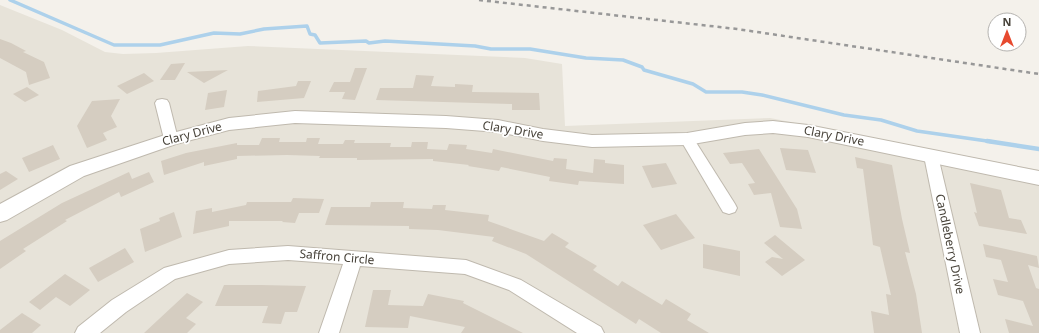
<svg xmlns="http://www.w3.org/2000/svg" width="1039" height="333" font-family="'Noto Sans',sans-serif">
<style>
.residential{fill:#e7e3d9}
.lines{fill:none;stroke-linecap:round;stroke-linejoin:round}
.stream-far1{stroke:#add1eb;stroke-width:3.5}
.stream{stroke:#add1eb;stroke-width:4.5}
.building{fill:#d5cdc1}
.minor-casing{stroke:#bfb9ae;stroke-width:2}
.tertiary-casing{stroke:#bfb9ae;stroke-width:2}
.minor{fill:#fff;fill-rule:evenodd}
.tertiary{fill:#fff;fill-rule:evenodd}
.rail{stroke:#989898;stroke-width:2.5;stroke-dasharray:4 4;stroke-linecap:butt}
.labels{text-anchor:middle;stroke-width:3.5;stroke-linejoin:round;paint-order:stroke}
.street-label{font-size:12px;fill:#474239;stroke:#fff}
</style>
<rect width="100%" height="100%" fill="#f4f1eb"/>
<!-- residential -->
<polygon class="residential" points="0,5 62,30 105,52 123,54 156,53 248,46 525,58 562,64 565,126 770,118 1039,170 1039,333 0,333"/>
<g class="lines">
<!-- stream-far1 -->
<polyline class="stream-far1" points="10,0 114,45 160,45 214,33 240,34 264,29 307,26 310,34 315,35 320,43 366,41 369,43 385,41 475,46 491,49 530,49 586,58 623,60 642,67 644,70 693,84 706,92 742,92 762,95 844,115 881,120 917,131 994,142"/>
<!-- stream -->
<polyline class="stream" points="987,141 1039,149"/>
</g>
<!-- building -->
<g class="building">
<polygon points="0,39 11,43 26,51 23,52 44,62 50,78 29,85 26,72 0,58"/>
<polygon points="185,63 175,80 160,80 171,64"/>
<polygon points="355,68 367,68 355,100 342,99 345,92 329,92 334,82 350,82"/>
<polygon points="228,70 204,83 187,72"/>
<polygon points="144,73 154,81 127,94 117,86"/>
<polygon points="416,75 434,76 431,86 455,87 455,84 473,85 472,92 539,93 540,110 512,110 512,104 376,100 380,88 413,88"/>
<polygon points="298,81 311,81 304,98 257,102 258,91 296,86"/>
<polygon points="27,87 39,95 25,102 13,94"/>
<polygon points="227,90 224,107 205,110 208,93"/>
<polygon points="120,99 111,116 117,127 103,133 107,140 87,148 77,126 92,101"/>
<polygon points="262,138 280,138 279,142 306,142 307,138 320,138 318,144 343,144 345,140 355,140 354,143 391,143 390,147 411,147 412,142 428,142 427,149 447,150 449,144 467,145 466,149 492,153 493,149 553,161 554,158 567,159 566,169 593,173 594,159 605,160 605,163 624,165 624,184 579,181 578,185 549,181 550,177 501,167 499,171 468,166 469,165 433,161 433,159 357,160 357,158 319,158 320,156 287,155 237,156 237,159 204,166 204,162 164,175 161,161 186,153 237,143 237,145 259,145"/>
<polygon points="53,145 60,159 29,172 22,158"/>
<polygon points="780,148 808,150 816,173 786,170"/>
<polygon points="759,149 797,209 802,229 780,227 771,193 754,195 748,184 755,183 742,163 730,164 723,153"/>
<polygon points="855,157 892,165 902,219 910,253 905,252 916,294 922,333 874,333 871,311 889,315 886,294 891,295 880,247 873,245 863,169 857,168"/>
<polygon points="666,163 677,184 652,188 642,166"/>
<polygon points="6,171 18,179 0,190 0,174"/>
<polygon points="129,172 132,179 149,172 154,182 121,197 119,192 65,220 67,221 23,249 26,251 0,269 0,241 62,203"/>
<polygon points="970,183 1001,190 1009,218 1021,220 1027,234 979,226 974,212 977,213"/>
<polygon points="293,198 324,199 319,213 299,213 295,223 282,222 283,221 229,221 229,226 193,234 196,211 212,208 212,212 246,205 247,202 291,202"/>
<polygon points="371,202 404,202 403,208 432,209 433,205 446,205 445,210 489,215 488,221 544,241 552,233 569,243 565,247 597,266 593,270 618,286 622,281 662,305 666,299 691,314 687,320 709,333 661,333 639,319 636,324 526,254 492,241 494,237 438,230 409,229 409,226 325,225 331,207 370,207"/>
<polygon points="174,212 182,237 145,252 140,229 160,221 159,218"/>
<polygon points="676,214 695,238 661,250 643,225"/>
<polygon points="775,235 805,260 782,276 765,262 772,257 783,259 764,243"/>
<polygon points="703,244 740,251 740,276 703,268"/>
<polygon points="983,244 1037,256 1039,268 1028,265 1036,288 1039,289 1039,333 1009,333 1005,319 1033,326 1023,301 998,295 993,279 1008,282 1001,260 986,257"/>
<polygon points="125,248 134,262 98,282 89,268"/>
<polygon points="65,274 90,290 70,306 56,297 40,310 29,302"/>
<polygon points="224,285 261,285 306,286 297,312 285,312 281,324 262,323 268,306 215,306"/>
<polygon points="373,290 391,290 388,305 423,306 428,294 464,301 463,303 523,333 461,333 465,327 410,316 408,328 365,327"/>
<polygon points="187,293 203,302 186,318 196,324 187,333 144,333"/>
<polygon points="22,313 41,325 32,333 0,333 0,330"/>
</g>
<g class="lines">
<!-- minor casing -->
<g class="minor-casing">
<g id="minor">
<polygon points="162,99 167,100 169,103 178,139 176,142 171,144 166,142 164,139 155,103 157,100"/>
<polygon points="687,134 692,136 735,204 737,208 735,212 729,214 723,212 680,139 682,136"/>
<polygon points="931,151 936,152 938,156 980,333 960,333 924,156 926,152"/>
<polygon points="288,246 466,260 521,280 601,327 604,333 577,333 509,290 465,274 360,266 339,333 319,333 343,264 288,260 229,264 175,279 126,312 100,333 75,333 78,327 112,300 164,268 229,250"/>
</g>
</g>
<!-- tertiary casing -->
<g class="tertiary-casing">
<polygon id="tertiary" points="295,111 446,116 498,120 543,129 592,135 687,133 745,123 773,121 808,125 1039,171 1039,185 808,137 773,133 745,135 687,145 592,147 543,141 498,132 446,128 295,123 229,130 176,144 84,176 7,220 0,222 0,204 70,166 165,135 229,118"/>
</g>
<!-- minor -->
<use href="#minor" class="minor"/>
<!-- tertiary -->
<use href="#tertiary" class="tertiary"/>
<!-- rail -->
<polyline class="rail" points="479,0 737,29 1039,74"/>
</g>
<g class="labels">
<!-- street labels -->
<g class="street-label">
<text transform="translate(513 130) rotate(9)" y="4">Clary Drive</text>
<text transform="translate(192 134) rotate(-15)" y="4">Clary Drive</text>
<text transform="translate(834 136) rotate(11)" y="4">Clary Drive</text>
<text transform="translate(950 244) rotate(78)" y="4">Candleberry Drive</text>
<text transform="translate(337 257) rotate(5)" y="4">Saffron Circle</text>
</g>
</g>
<!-- north arrow -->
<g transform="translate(1007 32)"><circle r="19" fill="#ffffff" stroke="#b5b3b0"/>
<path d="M0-3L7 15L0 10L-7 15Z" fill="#e74a2f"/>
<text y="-6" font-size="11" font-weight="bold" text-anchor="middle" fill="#474239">N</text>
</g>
</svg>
